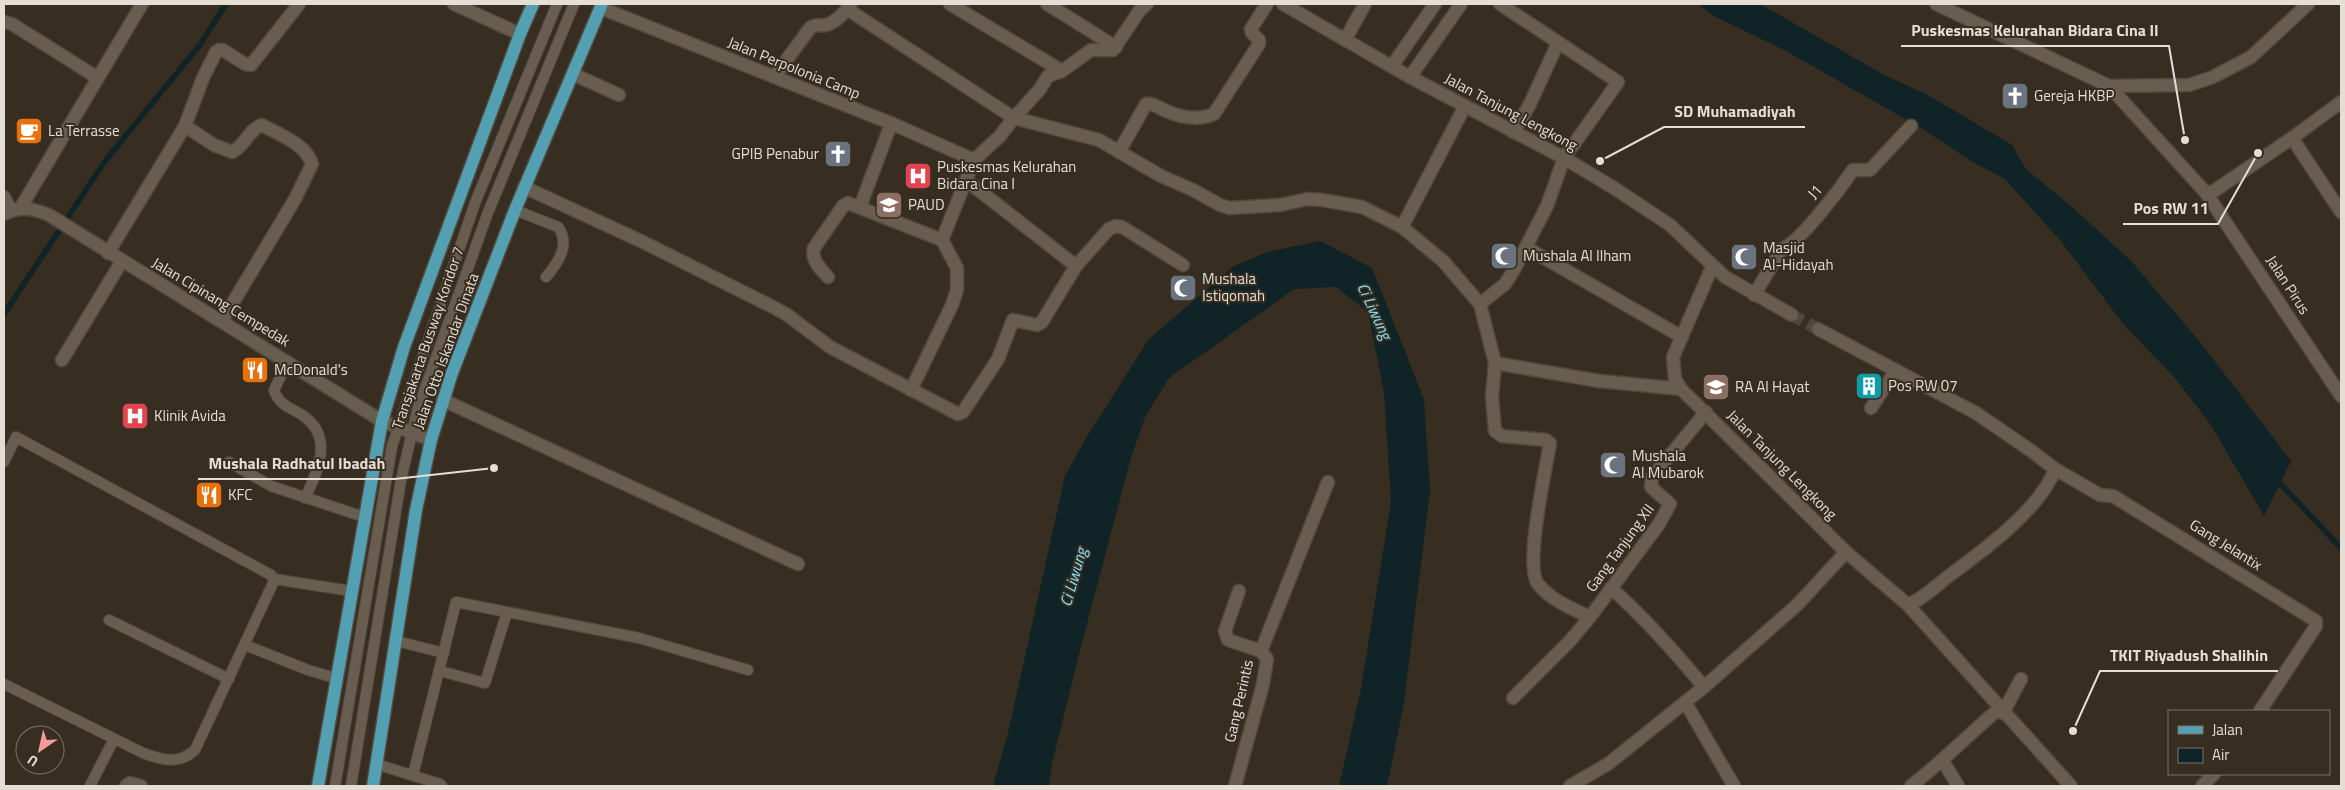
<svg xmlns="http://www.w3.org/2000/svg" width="2345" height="790" font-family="'Titillium Web',sans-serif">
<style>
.water{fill:#102327}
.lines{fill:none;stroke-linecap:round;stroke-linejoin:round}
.stream{stroke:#102327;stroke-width:5.5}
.minor-tunnel{stroke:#51483b;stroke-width:12;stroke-dasharray:12 6;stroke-linecap:butt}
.service-casing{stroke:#51493e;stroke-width:12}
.minor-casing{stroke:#51493e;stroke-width:15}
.tertiary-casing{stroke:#51493e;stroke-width:15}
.primary-casing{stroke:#51493e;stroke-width:15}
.service{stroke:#695d4f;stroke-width:10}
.minor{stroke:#695d4f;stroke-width:12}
.tertiary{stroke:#695d4f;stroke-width:12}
.primary{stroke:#52a0b1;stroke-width:12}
.labels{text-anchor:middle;stroke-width:4;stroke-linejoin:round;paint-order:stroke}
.street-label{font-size:15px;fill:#e4ded5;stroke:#372d20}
.poi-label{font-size:15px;fill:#e4ded5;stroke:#372d20;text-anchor:start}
.water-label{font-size:16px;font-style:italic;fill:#81e2f7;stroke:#372d20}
.leader{fill:none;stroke:#e4ded5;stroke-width:2}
.callout-dot{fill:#e4ded5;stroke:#372d20;stroke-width:2}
.callout-label{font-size:16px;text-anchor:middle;font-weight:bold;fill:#e4ded5;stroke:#372d20;stroke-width:4;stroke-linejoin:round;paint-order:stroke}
</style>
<rect width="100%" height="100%" fill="#372d20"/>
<!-- water -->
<g class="water">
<polygon points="1699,4 1760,4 1886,76 1926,94 2012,145 2026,169 2071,206 2131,261 2200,342 2291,461 2264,516 2211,425 2176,379 2124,325 2060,240 2005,179 1971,161 1921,128 1786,51 1714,16"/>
<polygon points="1320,241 1372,268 1424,400 1430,491 1404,703 1387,786 1339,786 1361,689 1391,502 1384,392 1368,312 1336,287 1294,289 1169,378 1145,417 1130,461 1078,658 1052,763 1049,786 993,786 1009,729 1065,476 1088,435 1149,339 1234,266 1268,252"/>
</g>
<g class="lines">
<!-- stream -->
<g class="stream">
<polyline points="4,314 105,161 199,46 226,4"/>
<polyline points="2275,478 2341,548"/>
</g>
<!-- minor-tunnel -->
<polyline class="minor-tunnel" points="1792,315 1818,329"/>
<!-- service casing -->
<g class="service-casing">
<g id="service">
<path d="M515 210 558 227C571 244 558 263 546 277"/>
<path d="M288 361 274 390C278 403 287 407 299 413 335 434 319 469 305 498"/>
<path d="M4 462 16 437 271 575 274 581 195 750C179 765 162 760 143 753L4 684"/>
<polyline points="229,462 271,486 364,517"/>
<polyline points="274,579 351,591"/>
<polyline points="109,620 229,679"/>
<polyline points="396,641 444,653"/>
<polyline points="245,645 308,670 335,678"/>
<polyline points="440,671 485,683 507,612"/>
<polyline points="376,764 440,784 442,786"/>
<polyline points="413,775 456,602 639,638 748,670"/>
<polyline points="90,786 114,739"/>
<polyline points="335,786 392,446 475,203 557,4"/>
<polyline points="351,786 401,480 417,411 487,215 574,4"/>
</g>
</g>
<!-- minor casing -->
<g class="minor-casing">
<g id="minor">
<polyline points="454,4 520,34"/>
<polyline points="950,4 1062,71"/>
<polyline points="1047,4 1116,47"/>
<polyline points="1283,4 1410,77 1564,158 1614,188 1670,225 1725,277 1792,315"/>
<polyline points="1936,4 2109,86 2189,85 2213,77 2251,57 2308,4"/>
<polyline points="601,8 893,124 974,160"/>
<polyline points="847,9 1014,118 1040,89 1048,76 1062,71 1091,50 1113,50 1140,10 1147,4"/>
<polyline points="4,22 12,24 98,78"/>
<polyline points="1345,40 1365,4"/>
<polyline points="1392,66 1435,4"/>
<polyline points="573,74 619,95"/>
<path d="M774 77 810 28C815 24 820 26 826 25 837 22 845 12 851 4"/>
<polyline points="1410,77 1461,4"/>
<polyline points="2109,86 2206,193 2341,396"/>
<path d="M185 126 214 145 232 152C245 146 248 130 262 125 280 135 306 144 312 164L295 199 222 321"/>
<polyline points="1513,132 1529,106 1557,45 1556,42"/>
<polyline points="2292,138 2341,212"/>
<path d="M1119 152 1146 104C1153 103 1158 107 1164 110 1181 118 1197 121 1214 114L1259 44V40L1252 33 1251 29 1267 4"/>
<polyline points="967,181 1076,266 1109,229 1116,226 1122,227 1183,265"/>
<polyline points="524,187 643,242 773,307 786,314 830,347 958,414 963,412 998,359 1013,320 1037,325 1042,322 1076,266"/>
<polyline points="2206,193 2214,191 2292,138 2341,102"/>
<polyline points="4,197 11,211"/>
<polyline points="860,207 891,124"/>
<polyline points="1402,227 1465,106"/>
<path d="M942 240 974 160 999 137 1014 118 1099 140 1161 176 1193 190 1220 205 1229 208 1280 205 1308 199 1322 200 1362 207 1402 227 1443 261 1480 304 1495 363 1492 397 1495 431 1502 436 1546 440 1550 443C1546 469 1524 565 1538 584 1551 600 1572 609 1590 617"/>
<polyline points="1527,248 1682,337"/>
<polyline points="108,253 185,126 203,78 216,52 219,50 223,50 245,64 251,65 299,4"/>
<polyline points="1712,267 1673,357 1675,379 1681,389 1846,552 1908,605 2071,786"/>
<path d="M828 277C820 268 811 261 814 248L843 206 848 203 942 240 957 268V290L952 305 911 390"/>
<path d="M1754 295 1782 249C1801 241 1840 189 1853 170H1870L1911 126"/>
<polyline points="1480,304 1505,284 1514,270 1547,206 1564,158 1618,82 1500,4"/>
<polyline points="1818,329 1976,413 2030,450 2055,469 2100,495 2113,496 2316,621 2316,626 2260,711"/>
<polyline points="62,360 122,261"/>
<polyline points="1495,363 1599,381 1681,389"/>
<polyline points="443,400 798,564"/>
<polyline points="1871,408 1896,370"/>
<path d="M1611 588C1646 619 1675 652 1704 687"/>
<path d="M1908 605C1922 599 1934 588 1946 578 1980 553 2041 509 2055 469"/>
<polyline points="1261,651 1328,482"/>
<polyline points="1513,698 1569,642 1590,617 1659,524 1670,504 1651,487 1652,477 1706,412"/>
<polyline points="1685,702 1734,786"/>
<polyline points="2003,713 2021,679"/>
<polyline points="1943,761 1958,786"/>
<polyline points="126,786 130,783 141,786"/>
<polyline points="1235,786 1263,684 1267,659 1261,651 1228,640 1225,631 1239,591"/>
<polyline points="1570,786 1608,764 1704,687 1798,604 1846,552"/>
<path d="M1911 786C1942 762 1969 734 1999 709"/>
<polyline points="2202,786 2214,774"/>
</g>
</g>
<!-- tertiary casing -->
<g class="tertiary-casing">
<g id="tertiary">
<polyline points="21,207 142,4"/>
<path d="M4 214C21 206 32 208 49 215L382 421 431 440"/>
</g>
</g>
<!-- primary casing -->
<g class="primary-casing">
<g id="primary">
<polyline points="318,786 382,421 404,347 520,34 533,4"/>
<polyline points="373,786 416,510 431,440 452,373 515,210 602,4"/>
</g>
</g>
<!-- service -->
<use href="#service" class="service"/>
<!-- minor -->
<use href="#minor" class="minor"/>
<!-- tertiary -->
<use href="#tertiary" class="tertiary"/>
<!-- primary -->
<use href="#primary" class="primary"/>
</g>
<!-- icons -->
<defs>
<g id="church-square" transform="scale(1.4375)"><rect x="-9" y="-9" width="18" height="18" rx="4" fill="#6b7280" stroke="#372d20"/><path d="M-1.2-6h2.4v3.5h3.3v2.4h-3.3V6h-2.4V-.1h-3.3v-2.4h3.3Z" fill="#fff"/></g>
<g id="cafe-square" transform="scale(1.4375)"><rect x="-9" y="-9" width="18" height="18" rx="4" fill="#e8710a" stroke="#372d20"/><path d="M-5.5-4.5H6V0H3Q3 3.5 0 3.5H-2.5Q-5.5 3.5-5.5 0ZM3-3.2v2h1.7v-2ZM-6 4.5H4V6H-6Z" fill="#fff"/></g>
<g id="hospital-square" transform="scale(1.4375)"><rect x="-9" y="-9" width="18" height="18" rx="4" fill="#e0444e" stroke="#372d20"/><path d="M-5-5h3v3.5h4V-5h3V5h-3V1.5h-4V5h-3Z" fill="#fff"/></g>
<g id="school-square" transform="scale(1.4375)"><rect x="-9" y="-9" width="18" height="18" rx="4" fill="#8d6e63" stroke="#372d20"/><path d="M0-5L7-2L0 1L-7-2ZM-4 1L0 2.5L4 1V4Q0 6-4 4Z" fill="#fff"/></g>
<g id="mosque-square" transform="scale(1.4375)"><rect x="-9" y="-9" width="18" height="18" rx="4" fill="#6b7280" stroke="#372d20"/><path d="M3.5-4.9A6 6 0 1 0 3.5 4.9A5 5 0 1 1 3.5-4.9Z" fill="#fff"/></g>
<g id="restaurant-square" transform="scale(1.4375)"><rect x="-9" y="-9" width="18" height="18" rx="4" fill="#e8710a" stroke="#372d20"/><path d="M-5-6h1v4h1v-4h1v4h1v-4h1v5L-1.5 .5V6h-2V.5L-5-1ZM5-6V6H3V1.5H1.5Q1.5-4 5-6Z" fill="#fff"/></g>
<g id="building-square" transform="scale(1.4375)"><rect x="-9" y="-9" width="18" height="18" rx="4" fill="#0f9aa8" stroke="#372d20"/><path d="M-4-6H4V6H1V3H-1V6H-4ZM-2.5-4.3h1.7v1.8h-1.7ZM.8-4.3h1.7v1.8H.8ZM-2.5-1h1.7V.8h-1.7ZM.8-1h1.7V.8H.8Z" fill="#fff"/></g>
</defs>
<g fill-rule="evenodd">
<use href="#church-square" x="2015" y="96"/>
<use href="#cafe-square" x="29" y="131"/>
<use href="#church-square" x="838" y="154"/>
<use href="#hospital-square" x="918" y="176"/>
<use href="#school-square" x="889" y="205"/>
<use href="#mosque-square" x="1504" y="256"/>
<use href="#mosque-square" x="1744" y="257"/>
<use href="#mosque-square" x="1183" y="288"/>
<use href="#restaurant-square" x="255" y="370"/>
<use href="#building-square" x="1869" y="386"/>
<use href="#school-square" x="1716" y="387"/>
<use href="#hospital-square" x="135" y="416"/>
<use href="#mosque-square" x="1613" y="465"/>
<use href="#restaurant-square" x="209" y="495"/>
</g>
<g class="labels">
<!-- street labels -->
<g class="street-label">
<text transform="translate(794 68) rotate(22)" y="5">Jalan Perpolonia Camp</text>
<text transform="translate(1511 112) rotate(28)" y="5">Jalan Tanjung Lengkong</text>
<text transform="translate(1815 192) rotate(-49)" y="5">J1</text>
<text transform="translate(2288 285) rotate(57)" y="5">Jalan Pirus</text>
<text transform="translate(221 302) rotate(31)" y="5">Jalan Cipinang Cempedak</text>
<text transform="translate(428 338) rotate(-71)" y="5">Transjakarta Busway Koridor 7</text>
<text transform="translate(446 351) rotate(-70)" y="5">Jalan Otto Iskandar Dinata</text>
<text transform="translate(1782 465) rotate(45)" y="5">Jalan Tanjung Lengkong</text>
<text transform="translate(2226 545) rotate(32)" y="5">Gang Jelantix</text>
<text transform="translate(1620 548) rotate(-54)" y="5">Gang Tanjung XII</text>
<text transform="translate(1239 701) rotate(-77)" y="5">Gang Perintis</text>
</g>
<!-- poi labels -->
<g class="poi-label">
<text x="2034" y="101">Gereja HKBP</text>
<text x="48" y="136">La Terrasse</text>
<text x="819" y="159" text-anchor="end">GPIB Penabur</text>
<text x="937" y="172">Puskesmas Kelurahan<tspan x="937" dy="17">Bidara Cina I</tspan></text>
<text x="908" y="210">PAUD</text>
<text x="1763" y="253">Masjid<tspan x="1763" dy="17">Al-Hidayah</tspan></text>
<text x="1523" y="261">Mushala Al Ilham</text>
<text x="1202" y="284">Mushala<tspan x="1202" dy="17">Istiqomah</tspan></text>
<text x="274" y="375">McDonald's</text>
<text x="1888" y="391">Pos RW 07</text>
<text x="1735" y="392">RA Al Hayat</text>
<text x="154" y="421">Klinik Avida</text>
<text x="1632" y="461">Mushala<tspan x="1632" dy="17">Al Mubarok</tspan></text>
<text x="228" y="500">KFC</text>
</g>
<!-- water labels -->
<g class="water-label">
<text transform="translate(1375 311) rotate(65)" y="6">Ci Liwung</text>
<text transform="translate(1073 577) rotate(-74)" y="6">Ci Liwung</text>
</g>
</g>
<!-- callouts -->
<path class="leader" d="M2185 140L2169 46H1901M1600 161L1664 127H1805M2258 153L2218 224H2123M494 468L395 479H198M2073 731L2100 671H2278"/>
<g class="callout-dot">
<circle cx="2185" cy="140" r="5"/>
<circle cx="1600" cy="161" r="5"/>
<circle cx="2258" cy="153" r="5"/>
<circle cx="494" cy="468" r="5"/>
<circle cx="2073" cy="731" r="5"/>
</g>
<g class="callout-label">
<text x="2035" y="36">Puskesmas Kelurahan Bidara Cina II</text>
<text x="1735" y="117">SD Muhamadiyah</text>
<text x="2171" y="214">Pos RW 11</text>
<text x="297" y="469">Mushala Radhatul Ibadah</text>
<text x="2189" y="661">TKIT Riyadush Shalihin</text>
</g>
<!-- border -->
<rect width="2345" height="790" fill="none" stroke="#e4ded5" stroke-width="10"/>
<!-- legend -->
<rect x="2168" y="710" width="162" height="65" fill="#372d20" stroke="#7c7468"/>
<rect x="2178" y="726" width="25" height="8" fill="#52a0b1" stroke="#7c7468"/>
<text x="2212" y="735" font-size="15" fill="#e4ded5">Jalan</text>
<rect x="2178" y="748" width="25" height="15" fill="#102327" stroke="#7c7468"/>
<text x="2212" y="760" font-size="15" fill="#e4ded5">Air</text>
<!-- north arrow -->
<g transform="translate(40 750) rotate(214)"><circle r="24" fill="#372d20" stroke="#7c7468"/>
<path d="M0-4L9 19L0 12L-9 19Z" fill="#f59b9c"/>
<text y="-8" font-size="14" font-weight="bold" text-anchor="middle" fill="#e4ded5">U</text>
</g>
</svg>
